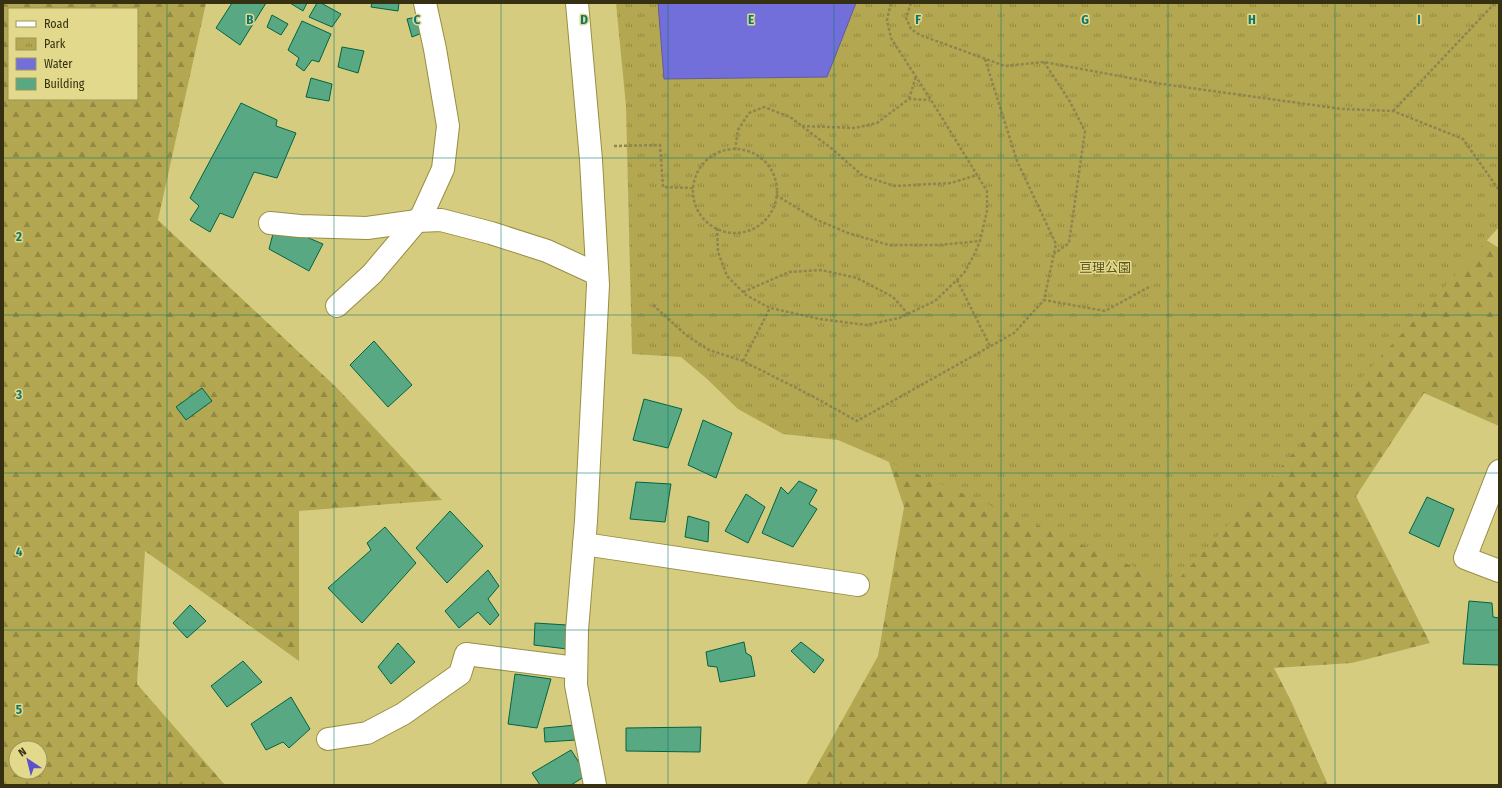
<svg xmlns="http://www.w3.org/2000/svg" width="1502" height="788" font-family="'Fira Sans Condensed','Noto Sans JP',sans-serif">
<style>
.forest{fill:url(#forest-firs);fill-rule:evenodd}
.park{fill:url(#park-tufts)}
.water{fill:#736fda;stroke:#605c9e}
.building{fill:#58a883;stroke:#006443}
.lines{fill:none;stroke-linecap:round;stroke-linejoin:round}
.minor-casing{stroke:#988e43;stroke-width:24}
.path{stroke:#8e864e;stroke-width:2.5;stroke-dasharray:3 2;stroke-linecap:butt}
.minor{stroke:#fff;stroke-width:22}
.grid{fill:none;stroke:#0f766e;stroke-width:1;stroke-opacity:0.55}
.labels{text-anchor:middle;stroke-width:3;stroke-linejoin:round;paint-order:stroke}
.park-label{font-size:13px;fill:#5c551d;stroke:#e3d98d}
.grid-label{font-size:13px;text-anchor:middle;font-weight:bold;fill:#0f766e;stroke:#e3d98d;stroke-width:3;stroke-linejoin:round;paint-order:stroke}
</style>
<defs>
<pattern id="forest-firs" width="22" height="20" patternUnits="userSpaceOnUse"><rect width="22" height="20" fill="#b3a851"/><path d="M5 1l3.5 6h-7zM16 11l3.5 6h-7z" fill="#928942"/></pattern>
<pattern id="park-tufts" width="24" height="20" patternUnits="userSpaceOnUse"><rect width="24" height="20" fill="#b3a851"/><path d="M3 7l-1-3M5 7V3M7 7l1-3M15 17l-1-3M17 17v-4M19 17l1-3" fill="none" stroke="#928942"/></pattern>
</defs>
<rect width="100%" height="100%" fill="#d6cc80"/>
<!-- forest -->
<g class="forest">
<path d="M3 3H206L158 220 337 388 442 500 299 511V661L145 551 137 684 225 785H3ZM9 9H137V99H9ZM16 748H40V772H16Z"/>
<polygon points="1302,124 1499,248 1499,426 1424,393 1356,496 1430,643 1352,663 1274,668 1292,703 1328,785 806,785 878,656 904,507 869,403"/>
</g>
<!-- park -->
<polygon class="park" points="616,3 1499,3 1499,227 1174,584 838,440 783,434 738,409 706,378 681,357 632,354 626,106"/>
<!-- water -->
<polygon class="water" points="658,3 856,3 827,77 664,79"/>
<!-- building -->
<g class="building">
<polygon points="232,3 266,3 240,45 216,28"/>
<polygon points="290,3 307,3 303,11"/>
<polygon points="317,3 321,3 341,14 332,27 309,17"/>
<polygon points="372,3 399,3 398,11 371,7"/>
<polygon points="272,15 288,24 281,35 267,27"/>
<polygon points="421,16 427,31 412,37 407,19"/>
<polygon points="302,21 331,34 319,62 312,60 304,71 296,65 299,58 288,50"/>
<polygon points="342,47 364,51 358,73 338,67"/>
<polygon points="311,78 332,84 329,101 306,97"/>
<polygon points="241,103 277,120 276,126 296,133 277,178 254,172 233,218 220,213 210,232 190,220 199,206 190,198"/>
<polygon points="287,229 323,244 309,271 269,249 274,230"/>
<polygon points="374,341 412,385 388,407 350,365"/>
<polygon points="202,388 212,401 186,420 176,407"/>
<polygon points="644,399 682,409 668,448 633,440"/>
<polygon points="703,420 732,433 716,478 688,465"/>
<polygon points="799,481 817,490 809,504 817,509 793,547 762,533 781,487 788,494"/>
<polygon points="636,482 671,484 665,522 630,519"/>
<polygon points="746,494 765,507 748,543 725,531"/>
<polygon points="1427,497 1454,509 1439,547 1409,533"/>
<polygon points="450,511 483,546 447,583 416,548"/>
<polygon points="688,516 709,522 708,542 685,537"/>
<polygon points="385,527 416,563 362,623 328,588 371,550 367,543"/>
<polygon points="488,570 499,586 488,599 499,615 490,625 478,612 459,628 445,611"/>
<polygon points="1469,601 1492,603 1493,617 1499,618 1499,665 1463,664"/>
<polygon points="190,605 206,621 187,638 173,623"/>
<polygon points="535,623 567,625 567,649 534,645"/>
<polygon points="744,642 746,653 751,656 755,676 720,682 717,667 708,666 706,652"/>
<polygon points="801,642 824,660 814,673 791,651"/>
<polygon points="398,643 415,662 391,684 378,667"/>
<polygon points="243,661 262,682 227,707 211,686"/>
<polygon points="515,674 551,679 537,728 508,724"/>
<polygon points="291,697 310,729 289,748 283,742 266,750 251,724"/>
<polygon points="576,725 576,740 545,742 544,728"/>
<polygon points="701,727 700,752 626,751 626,728"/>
<polygon points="571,750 587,775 571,785 540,785 532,773"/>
</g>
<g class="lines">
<!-- minor casing -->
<g class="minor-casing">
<g id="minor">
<polyline points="577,3 591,160 598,285 586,521 577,630 576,685 595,785"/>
<polyline points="270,223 300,226 367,228 417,221 441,220 491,233 547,251 597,274"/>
<polyline points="337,306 372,274 422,215 443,169 448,126 435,49 425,3"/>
<polyline points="1499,471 1465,558 1499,571"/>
<polyline points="584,544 858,585"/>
<polyline points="328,739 367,733 403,714 460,674 466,654 576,668"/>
</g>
</g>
<!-- path -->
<g class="path">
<polyline points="911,3 906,18 911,29 920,35 1005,66 1044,62 1162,84 1342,109 1393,111 1463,139 1499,190"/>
<polyline points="985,59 1017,161 1056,244 1044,300 1105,311 1151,286"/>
<polyline points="1044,62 1069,100 1085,131 1069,243 1054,254"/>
<polyline points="909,99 916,76"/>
<polyline points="1393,111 1495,3"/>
<polyline points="802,126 855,128 877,123 909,99 930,100"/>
<polyline points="614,146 660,145 663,187 693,188"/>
<circle cx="735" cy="191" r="42"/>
<polyline points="735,150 738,130 749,113 764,107 790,117 831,148 863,176 895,186 951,183 977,175"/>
<polyline points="776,195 815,219 848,233 889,245 939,245 980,241"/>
<polyline points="717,228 718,252 727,276 746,295 770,308 820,319 866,325 899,318 935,301 964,273 974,255 980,241 987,211 987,191 931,100 891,38 887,20 891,3"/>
<polyline points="957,280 990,346"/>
<polyline points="743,292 789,272 821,270 857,278 893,297 908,314"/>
<polyline points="653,305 686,335 709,350 743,361 814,397 857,421 1014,333 1044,300"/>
<polyline points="743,361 770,308"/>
</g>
<!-- minor -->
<use href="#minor" class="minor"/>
</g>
<!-- grid -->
<path class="grid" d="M167 3V785M334 3V785M501 3V785M668 3V785M834 3V785M1001 3V785M1168 3V785M1335 3V785M3 158H1499M3 315H1499M3 473H1499M3 630H1499"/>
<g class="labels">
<!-- park labels -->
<g class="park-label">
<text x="1105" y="272">亘理公園</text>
</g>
</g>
<g class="grid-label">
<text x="250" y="24">B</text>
<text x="417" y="24">C</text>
<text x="584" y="24">D</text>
<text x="751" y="24">E</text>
<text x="918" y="24">F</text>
<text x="1085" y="24">G</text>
<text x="1252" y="24">H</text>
<text x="1419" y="24">I</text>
<text x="19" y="241">2</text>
<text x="19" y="399">3</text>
<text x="19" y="556">4</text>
<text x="19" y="714">5</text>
</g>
<!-- border -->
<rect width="1502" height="788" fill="none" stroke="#343011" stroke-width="8"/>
<!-- legend -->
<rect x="8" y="8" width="130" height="92" fill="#e3d98d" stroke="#9d955b"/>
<rect x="16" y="21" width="20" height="6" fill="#ffffff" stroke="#9d955b"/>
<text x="44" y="28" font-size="12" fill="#343011">Road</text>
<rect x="16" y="38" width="20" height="12" fill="url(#park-tufts)" stroke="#9d955b"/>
<text x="44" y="48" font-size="12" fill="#343011">Park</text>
<rect x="16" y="58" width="20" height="12" fill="#736fda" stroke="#9d955b"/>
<text x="44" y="68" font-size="12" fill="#343011">Water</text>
<rect x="16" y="78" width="20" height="12" fill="#58a883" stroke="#9d955b"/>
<text x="44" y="88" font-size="12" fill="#343011">Building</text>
<!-- north arrow -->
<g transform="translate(28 760) rotate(325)"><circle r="19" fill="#e3d98d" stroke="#9d955b"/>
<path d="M0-3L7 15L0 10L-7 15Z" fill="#5c51c9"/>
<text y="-6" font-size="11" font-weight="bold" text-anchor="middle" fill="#343011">N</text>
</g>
</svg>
